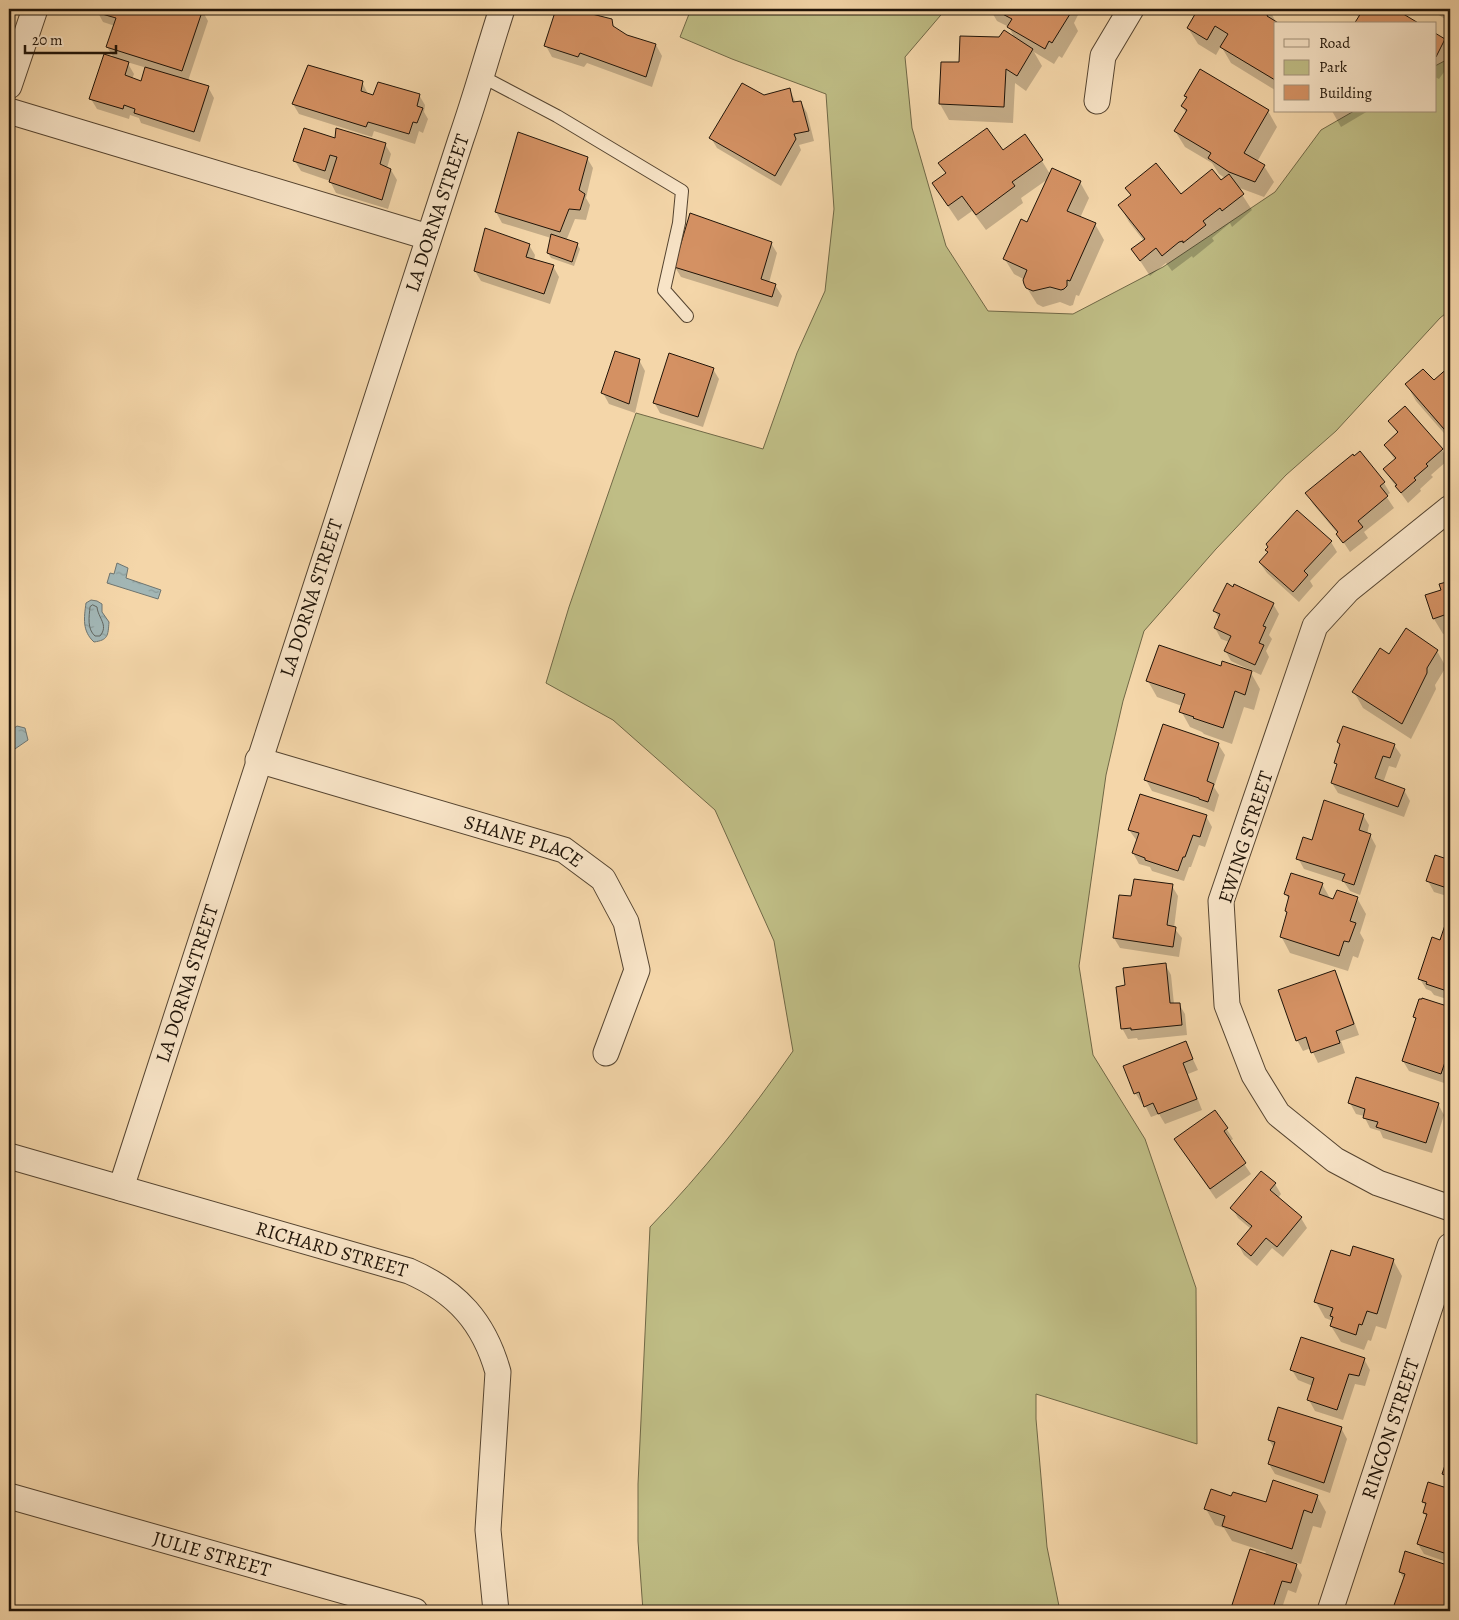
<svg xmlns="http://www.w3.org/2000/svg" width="1459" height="1620" font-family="Alegreya,serif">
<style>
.green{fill:#bfbd85;stroke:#706846}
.water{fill:url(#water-ripples);stroke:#6e7570}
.shadow{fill:#0003;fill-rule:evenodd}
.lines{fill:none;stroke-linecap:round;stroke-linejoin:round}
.shore{stroke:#61655e;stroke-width:1}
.building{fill:#d49163;stroke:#201408}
.lane-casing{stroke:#554430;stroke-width:14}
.street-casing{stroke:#554430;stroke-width:27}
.lane{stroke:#f8e4c7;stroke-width:12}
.street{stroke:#f8e4c7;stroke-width:25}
.labels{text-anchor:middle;stroke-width:4.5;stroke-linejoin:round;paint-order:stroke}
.street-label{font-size:20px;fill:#201408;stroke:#f8e4c7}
</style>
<defs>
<pattern id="water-ripples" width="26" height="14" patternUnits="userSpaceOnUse" patternTransform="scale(1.25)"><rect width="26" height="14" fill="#a2b6b5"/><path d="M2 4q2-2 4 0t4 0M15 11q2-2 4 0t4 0" fill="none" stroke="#8b9c9a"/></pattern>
</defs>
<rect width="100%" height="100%" fill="#f4d6a9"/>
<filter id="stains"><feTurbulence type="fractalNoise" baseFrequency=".004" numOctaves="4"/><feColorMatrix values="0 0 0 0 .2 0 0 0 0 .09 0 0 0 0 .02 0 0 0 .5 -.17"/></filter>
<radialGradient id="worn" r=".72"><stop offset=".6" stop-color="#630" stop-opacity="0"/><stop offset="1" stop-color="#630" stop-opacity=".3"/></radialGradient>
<!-- green -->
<path class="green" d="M691 9H946L905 57 912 128 946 246 988 311 1073 314 1163 267 1275 192 1321 130 1354 111H1435V66L1450 58V310L1440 318 1336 431 1286 475 1216 549 1144 631 1123 701 1106 775 1079 966 1093 1055 1145 1139 1196 1288 1197 1444 1036 1394V1419L1047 1547 1060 1611H643L638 1541V1484L650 1227C702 1173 750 1113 793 1051L774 941 715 810 613 720 546 683 569 607 636 413 763 449 797 353 825 291 834 209 826 94 732 59 680 37Z"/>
<!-- water -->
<g class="water">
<polygon points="117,563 128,568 126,578 161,590 158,599 107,583 110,573 114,574"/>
<path d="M91 600 97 601 102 604V612L109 622C108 636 108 640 94 642 82 631 84 618 86 603Z"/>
<polygon points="17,726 25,728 28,740 9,753 9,732"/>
</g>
<!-- shadow -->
<g class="shadow">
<path d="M96 9H197L202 10 208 21 188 81 208 87 214 98 200 142 141 123 139 118 130 115 129 119 97 109 91 99 114 58 107 47 115 26 103 22ZM127 62 147 68 142 82 132 79 134 74Z"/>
<polygon points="557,9 597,9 600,14 600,17 611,20 616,30 626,36 656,45 662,56 652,87 587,63 584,67 552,57 546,46"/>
<polygon points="990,9 1075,9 1078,15 1074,23 1078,31 1062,58 1059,56 1054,64 1034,52 1042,66 1026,91 1015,83 1013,123 949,120 940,104 960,64 1015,39 1009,27 997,21"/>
<polygon points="1200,9 1269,9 1277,24 1275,24 1275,90 1231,63 1221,46 1216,55 1198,44 1188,28"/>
<polygon points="1353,9 1393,9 1417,24 1359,18"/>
<polygon points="1399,9 1407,9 1405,12"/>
<polygon points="1429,9 1450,9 1450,22"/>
<polygon points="1435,35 1444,40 1450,51 1450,64 1439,79 1435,77"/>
<polygon points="362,82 368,94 374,96 419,95 425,105 424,112 428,119 423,133 419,131 415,144 374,131 372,137 299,114 293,104"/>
<polygon points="790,90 796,103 801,102 807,113 814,141 799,145 801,150 781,186 717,148 711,138 764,96"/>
<polygon points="1186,96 1268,111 1277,127 1257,162 1264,166 1274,182 1264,197 1237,187 1252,210 1232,227 1230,223 1212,238 1214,241 1193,258 1192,256 1172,271 1166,263 1150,276 1133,250 1144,241 1129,222 1120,206 1131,196 1127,188 1181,196 1220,182 1225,178 1219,174 1212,163 1185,147 1175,131 1186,113 1182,106 1187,98"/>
<polygon points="1332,111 1368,111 1341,127"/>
<polygon points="336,140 385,144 391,154 387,168 391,170 397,180 388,209 336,193 330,181 301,171 295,161"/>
<polygon points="1003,152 1042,161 1050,174 1080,182 1089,198 1080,218 1095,224 1104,240 1079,296 1076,295 1073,305 1070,306 1060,302 1043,307 1037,304 1027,288 1025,280 1014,274 1004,258 1028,224 1048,179 1021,198 1023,203 986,230 972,211 958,221 933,184 947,174 940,163"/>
<polygon points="587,158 593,168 586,198 590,205 586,220 575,219 566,241 577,244 580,249 574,266 551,258 548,253 551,238 502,223 496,212"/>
<polygon points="771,243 777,253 769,283 775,285 782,296 778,307 681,277 675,267"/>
<polygon points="529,245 535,255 534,261 553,266 559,277 550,304 481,281 475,271"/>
<polygon points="639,360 645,371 635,413 609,404 603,393"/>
<polygon points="1450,368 1450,440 1416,401 1407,385 1433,382"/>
<polygon points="713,369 719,379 703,427 660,413 654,402"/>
<polygon points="1405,407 1442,450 1448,460 1431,475 1433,477 1420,489 1421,491 1408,503 1384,470 1395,460 1385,445 1398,434 1390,421"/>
<polygon points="1360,453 1384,483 1390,493 1386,496 1394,508 1364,532 1368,538 1350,552 1338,534 1313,504 1307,493"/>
<polygon points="1331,542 1337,552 1310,581 1313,586 1299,602 1267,573 1260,563"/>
<polygon points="1450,582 1450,632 1443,634 1434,619 1443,591 1441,585"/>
<path d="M1273 604 1279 614 1269 635 1272 639 1266 651 1269 657 1261 675 1231 661 1225 650 1229 642 1221 639 1215 628 1219 619 1215 611ZM1270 608H1272L1261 632 1259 631Z"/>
<polygon points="1437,651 1446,667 1435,685 1436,689 1411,739 1363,708 1354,692 1389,655"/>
<polygon points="1222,667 1251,673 1260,689 1254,710 1244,707 1232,744 1204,734 1202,732 1190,727 1181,711 1182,706 1157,697 1148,681"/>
<polygon points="1338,742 1394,745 1401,755 1396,768 1389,766 1383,783 1404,790 1410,801 1404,817 1338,793 1332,783 1338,766 1336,763 1341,746"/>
<polygon points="1218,744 1225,755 1214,787 1219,795 1214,812 1205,808 1152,791 1146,780"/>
<polygon points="1363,815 1369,825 1367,834 1370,835 1376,846 1360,895 1350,891 1344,882 1304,869 1298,858 1313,841"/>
<polygon points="1206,816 1212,827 1205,847 1199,845 1191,867 1189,867 1184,881 1152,871 1150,867 1139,864 1133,853 1137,841 1129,830"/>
<polygon points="1436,857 1450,862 1450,897 1434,892 1428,881"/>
<polygon points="1322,884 1331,900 1357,898 1366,914 1360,933 1364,940 1358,958 1353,956 1348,971 1290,953 1281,936 1288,914 1286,911 1289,900 1286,894"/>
<polygon points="1172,886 1178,896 1174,928 1182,938 1179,957 1120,948 1114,938 1132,898"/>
<polygon points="1447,924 1450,925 1450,1000 1434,995 1431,991 1426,989 1420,979 1441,942"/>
<polygon points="1165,964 1171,975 1174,1004 1179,1004 1185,1014 1187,1035 1138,1040 1137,1038 1128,1039 1122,1028 1127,987"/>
<polygon points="1334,972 1340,982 1359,1035 1341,1041 1345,1053 1318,1063 1311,1048 1303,1051 1297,1040 1280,991"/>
<polygon points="1423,999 1450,1008 1450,1074 1447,1084 1409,1071 1403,1061 1416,1020 1415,1017"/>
<polygon points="1185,1042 1198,1070 1188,1074 1202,1110 1165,1124 1159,1114 1151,1117 1144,1103 1142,1104 1136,1094 1125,1067"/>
<polygon points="1350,1103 1438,1104 1444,1115 1432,1153 1383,1138 1380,1131 1370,1128 1364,1116 1356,1114"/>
<polygon points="1215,1111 1233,1139 1229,1142 1251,1174 1216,1199 1182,1150"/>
<polygon points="1275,1184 1281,1194 1278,1198 1301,1218 1307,1228 1283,1257 1272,1248 1257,1266 1244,1255 1238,1244 1251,1229 1238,1218 1232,1208"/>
<polygon points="1351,1257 1393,1260 1402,1276 1386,1329 1376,1326 1371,1341 1368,1340 1364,1350 1341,1342 1331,1326 1333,1321 1325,1318 1316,1302"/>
<polygon points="1364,1359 1370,1370 1365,1386 1355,1384 1343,1420 1315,1411 1309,1400 1313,1386 1298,1380 1292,1370"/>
<polygon points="1341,1428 1347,1439 1330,1493 1275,1474 1269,1464 1274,1448 1269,1440"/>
<polygon points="1450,1440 1450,1485 1444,1474 1449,1457 1446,1452"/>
<polygon points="1429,1483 1450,1491 1450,1563 1424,1554 1418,1544 1427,1517 1424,1513 1426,1507 1423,1501"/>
<polygon points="1317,1496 1326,1512 1321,1528 1313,1526 1301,1564 1294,1562 1302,1575 1296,1593 1288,1590 1281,1611 1235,1611 1233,1608 1266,1552 1232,1541 1224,1528 1215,1525 1206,1509 1232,1498 1267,1504"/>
<polygon points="1406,1553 1450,1568 1450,1611 1394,1611 1404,1579 1400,1572"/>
</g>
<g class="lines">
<!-- shore -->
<path class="shore" d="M93 605 97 607C98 618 109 625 100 636H95C87 629 89 617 90 607Z"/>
</g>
<!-- building -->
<g class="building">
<polygon points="95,9 203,9 182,71 106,47 116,18 95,12"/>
<polygon points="556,9 593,9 592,14 612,19 613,26 627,35 656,44 646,77 580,53 578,57 544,46"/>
<polygon points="993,9 1064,9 1063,10 1070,14 1052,43 1049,41 1045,49 1007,27 1012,19"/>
<polygon points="1198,9 1270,9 1267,16 1280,24 1275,24 1275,80 1220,47 1228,34 1215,26 1207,40 1187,28"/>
<polygon points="1355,9 1395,9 1420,24 1354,24 1361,13"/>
<polygon points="1004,30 1033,49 1017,76 1006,69 1004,107 939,104 941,62 959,62 960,36 999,37"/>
<polygon points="1435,33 1445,39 1436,57 1435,57"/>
<polygon points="104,54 129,62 125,75 141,81 145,67 209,86 194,132 134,113 135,109 124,105 123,109 89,99"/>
<polygon points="308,65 363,81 361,91 373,95 378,82 420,94 417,106 423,108 417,123 413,122 409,134 368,122 366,127 292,104"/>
<polygon points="1200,69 1269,110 1244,153 1265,165 1255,182 1229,172 1208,158 1211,153 1174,131 1187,110 1181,106 1187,97 1184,96"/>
<polygon points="742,83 764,95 790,88 793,102 801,101 809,131 794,134 796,139 775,176 709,138"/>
<polygon points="304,128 335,138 336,128 386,143 380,164 391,169 382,200 329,182 337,157 330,155 325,171 293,161"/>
<polygon points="987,128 1003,150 1025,134 1043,160 1012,182 1015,186 976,215 962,196 948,206 932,183 946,173 938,163"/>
<polygon points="518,132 588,157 579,190 585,194 580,210 569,209 560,232 495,212"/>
<polygon points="1156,163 1181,194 1212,169 1221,180 1229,174 1244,194 1222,211 1220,208 1203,221 1206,225 1183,243 1183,241 1179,242 1162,256 1156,248 1140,261 1131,249 1145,239 1118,205 1131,195 1125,188"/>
<polygon points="1052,168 1081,181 1067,211 1096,223 1070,281 1067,280 1067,286 1064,289 1061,290 1050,287 1033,291 1026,288 1024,284 1023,280 1027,270 1003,259 1021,219 1027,222"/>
<polygon points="690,213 772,242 761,279 776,284 772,297 674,267"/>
<polygon points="485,228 530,244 526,257 554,265 544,294 474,271"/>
<polygon points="551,234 578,243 572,262 547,253"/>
<polygon points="615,351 640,359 629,404 601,393"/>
<polygon points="669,353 714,368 698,417 653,403"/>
<polygon points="1450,366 1450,436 1405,384 1423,369 1434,380"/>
<polygon points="1405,406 1443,449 1426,464 1428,466 1414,478 1416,480 1401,493 1395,486 1397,485 1383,469 1396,458 1384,445 1398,432 1388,421"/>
<polygon points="1360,451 1385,482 1380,486 1388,496 1358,521 1363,527 1343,543 1336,534 1338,532 1305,493 1353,454 1354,456"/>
<polygon points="1297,510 1332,541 1304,571 1308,575 1293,592 1259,562 1268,552 1265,550 1268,547 1266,544"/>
<polygon points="1450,581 1450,613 1433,619 1425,595 1441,590 1439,584"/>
<polygon points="1227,583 1233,587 1234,584 1274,603 1263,626 1266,627 1259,643 1264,645 1255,665 1224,651 1231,636 1214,628 1220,614 1213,611"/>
<polygon points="1406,628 1438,650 1427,668 1427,673 1402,724 1352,692 1380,648 1389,654"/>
<polygon points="1159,645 1221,666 1222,661 1252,671 1245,695 1235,691 1223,728 1193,718 1194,717 1179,712 1185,694 1146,681"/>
<polygon points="1163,724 1219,743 1207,781 1214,784 1208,802 1199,799 1199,798 1144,780"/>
<polygon points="1343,726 1395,744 1390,758 1383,756 1375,778 1405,789 1398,807 1331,783 1337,764 1334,763 1340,744 1337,742"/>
<polygon points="1140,794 1207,815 1200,837 1193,835 1185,857 1183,857 1178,871 1145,860 1145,858 1132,853 1139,833 1128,830"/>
<polygon points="1324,800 1364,814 1359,830 1371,834 1354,885 1342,881 1345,874 1296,859 1303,837 1312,840"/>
<polygon points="1435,855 1450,860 1450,889 1426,881"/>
<polygon points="1291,873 1323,883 1319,894 1333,899 1337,890 1358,897 1350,921 1356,923 1349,942 1344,941 1339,956 1280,937 1287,912 1285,911 1289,896 1284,894"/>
<polygon points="1134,879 1173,884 1167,925 1176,927 1173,947 1113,938 1119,895 1131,896"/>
<polygon points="1446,922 1450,924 1450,992 1426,984 1427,982 1418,979 1432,937 1440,940"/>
<polygon points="1166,963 1170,1003 1180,1003 1182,1025 1131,1030 1131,1028 1121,1029 1116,987 1125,985 1123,968"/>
<polygon points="1335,970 1354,1024 1336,1031 1340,1043 1311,1053 1306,1037 1296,1041 1278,990"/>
<polygon points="1422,998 1450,1007 1450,1051 1449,1050 1441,1074 1402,1061 1416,1018 1413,1017 1419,999 1422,999"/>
<polygon points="1186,1041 1193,1059 1183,1063 1197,1099 1158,1114 1153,1103 1144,1107 1139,1092 1134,1094 1123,1066"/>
<polygon points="1356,1077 1439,1103 1426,1143 1376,1127 1378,1122 1363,1118 1365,1109 1348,1103"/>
<polygon points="1215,1110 1228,1128 1224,1131 1246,1163 1210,1189 1174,1139"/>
<polygon points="1261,1171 1276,1183 1270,1190 1302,1217 1277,1247 1266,1238 1251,1256 1237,1244 1252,1226 1230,1208"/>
<polygon points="1353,1246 1394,1259 1377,1314 1367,1311 1362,1325 1359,1324 1356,1335 1330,1326 1333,1317 1330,1316 1333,1308 1314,1302 1331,1250 1350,1256"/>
<polygon points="1301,1337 1365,1358 1359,1376 1349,1374 1337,1410 1307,1400 1314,1378 1290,1370"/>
<polygon points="1278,1407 1342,1427 1324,1483 1268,1464 1275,1442 1268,1440"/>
<polygon points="1450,1420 1450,1433 1446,1432"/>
<polygon points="1450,1435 1450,1477 1442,1474 1449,1453 1445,1452"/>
<polygon points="1273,1480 1318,1495 1312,1513 1304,1510 1292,1549 1222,1526 1225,1516 1204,1509 1211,1489 1231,1496 1233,1492 1266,1502"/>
<polygon points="1428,1482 1450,1489 1450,1555 1417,1544 1427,1514 1423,1513 1426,1503 1422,1502"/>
<polygon points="1250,1549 1297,1564 1291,1583 1282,1581 1272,1611 1242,1611 1231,1608"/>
<polygon points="1405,1551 1450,1566 1450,1611 1392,1611 1405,1574 1399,1572"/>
</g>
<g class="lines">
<!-- lane casing -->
<g class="lane-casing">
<polyline id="lane" points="481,76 557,116 682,191 679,223 664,290 687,316"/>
</g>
<!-- street casing -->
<g class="street-casing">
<g id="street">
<polyline points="9,86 35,9"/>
<polyline points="1097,101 1103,56 1131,9"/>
<polyline points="9,111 428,237"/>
<polyline points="1450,508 1348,590 1315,626 1221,901 1227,1005 1254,1075 1278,1114 1335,1160 1378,1183 1450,1208"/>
<path id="s1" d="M258 760 564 850 603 879 626 922 637 970 606 1053"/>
<path id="s2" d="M9 1156 409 1271C457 1292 484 1322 498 1372L488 1530 496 1611"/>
<path id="s3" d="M121 1188C233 838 345 488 461 139 476 96 488 52 502 9"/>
<path id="s4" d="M9 1496 415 1611"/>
<path id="s5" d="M1330 1611 1450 1246"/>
</g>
</g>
<!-- lane -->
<use href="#lane" class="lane"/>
<!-- street -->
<use href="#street" class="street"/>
</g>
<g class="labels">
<!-- street labels -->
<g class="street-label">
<text dy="7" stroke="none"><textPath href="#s3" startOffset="1025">LA DORNA STREET</textPath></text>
<text dy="7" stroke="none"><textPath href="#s3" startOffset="620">LA DORNA STREET</textPath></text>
<text transform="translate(1245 837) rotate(-72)" y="7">EWING STREET</text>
<text dy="7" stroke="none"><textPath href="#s1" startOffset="278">SHANE PLACE</textPath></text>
<text dy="7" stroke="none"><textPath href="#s3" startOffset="215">LA DORNA STREET</textPath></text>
<text dy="7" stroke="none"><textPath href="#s2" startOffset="336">RICHARD STREET</textPath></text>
<text dy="7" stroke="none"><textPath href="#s5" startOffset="192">RINCON STREET</textPath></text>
<text dy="7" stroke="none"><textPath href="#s4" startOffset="211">JULIE STREET</textPath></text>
</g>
</g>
<!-- margin -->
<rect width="1459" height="1620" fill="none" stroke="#f4d6a9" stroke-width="30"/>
<rect x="10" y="10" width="1439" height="1600" fill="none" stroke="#201408" stroke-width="2.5"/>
<rect x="15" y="15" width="1429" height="1590" fill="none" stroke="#201408"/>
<!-- legend -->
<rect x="1274" y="22" width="162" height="90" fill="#f8e4c7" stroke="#a2917b"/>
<rect x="1284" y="39" width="25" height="8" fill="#f8e4c7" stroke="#a2917b"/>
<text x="1319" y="48" font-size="15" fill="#201408">Road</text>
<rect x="1284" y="60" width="25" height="15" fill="#bfbd85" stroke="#a2917b"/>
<text x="1319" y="72" font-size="15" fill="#201408">Park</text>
<rect x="1284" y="85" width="25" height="15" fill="#d49163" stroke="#a2917b"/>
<text x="1319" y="98" font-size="15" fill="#201408">Building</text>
<!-- scale -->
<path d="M25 45v8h91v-8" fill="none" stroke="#201408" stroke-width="2.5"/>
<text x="32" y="45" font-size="15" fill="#201408" stroke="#f8e4c7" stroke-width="4" paint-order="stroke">20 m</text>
<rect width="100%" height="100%" filter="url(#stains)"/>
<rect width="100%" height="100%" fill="url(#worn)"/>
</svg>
